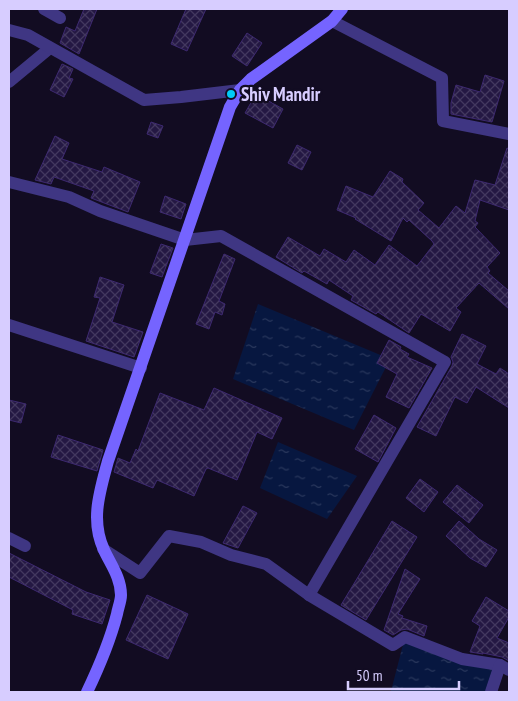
<svg xmlns="http://www.w3.org/2000/svg" width="518" height="701" font-family="'PT Sans Narrow',sans-serif">
<style>
.water{fill:url(#water-ripples)}
.building{fill:url(#building-cross-hatch);stroke:#3d2970}
.lines{fill:none;stroke-linecap:round;stroke-linejoin:round}
.minor{stroke:#3f3683;stroke-width:12}
.tertiary{stroke:#3f3683;stroke-width:12}
.secondary{stroke:#7564ff;stroke-width:12}
.poi-dot{fill:#00cbf8;stroke:#120c22;stroke-width:2}
.labels{text-anchor:middle;stroke-width:4.5;stroke-linejoin:round;paint-order:stroke}
.poi-label{font-size:19px;font-weight:bold;fill:#d7cdff;stroke:#120c22;text-anchor:start}
</style>
<defs>
<pattern id="water-ripples" width="26" height="14" patternUnits="userSpaceOnUse" patternTransform="scale(1.25)"><rect width="26" height="14" fill="#071740"/><path d="M2 4q2-2 4 0t4 0M15 11q2-2 4 0t4 0" fill="none" stroke="#2a385d"/></pattern>
<pattern id="building-cross-hatch" width="8" height="8" patternUnits="userSpaceOnUse" patternTransform="scale(1.25)"><rect width="8" height="8" fill="#241843"/><path d="M0 0l8 8M0 8l8-8" fill="none" stroke="#43385f"/></pattern>
</defs>
<rect width="100%" height="100%" fill="#120c22"/>
<!-- water -->
<g class="water">
<polygon points="258,304 390,359 354,430 233,379"/>
<polygon points="278,442 357,476 327,519 260,488"/>
<polygon points="405,637 462,659 497,659 486,692 391,691"/>
</g>
<!-- building -->
<g class="building">
<polygon points="84,9 97,9 79,54 60,43 66,27 75,31"/>
<polygon points="186,9 206,9 187,51 171,44"/>
<polygon points="247,33 262,43 247,66 232,56"/>
<polygon points="62,64 73,69 69,78 73,79 64,97 50,90"/>
<polygon points="485,75 504,81 492,122 451,114 451,103 456,85 480,92"/>
<polygon points="256,94 283,109 273,128 245,113"/>
<polygon points="151,122 163,126 158,138 147,134"/>
<polygon points="55,136 69,143 62,159 102,172 104,167 140,182 128,212 91,198 94,191 54,177 51,184 35,180"/>
<polygon points="297,145 311,152 302,170 288,163"/>
<polygon points="507,148 509,149 509,210 480,200 475,221 478,223 475,227 500,253 487,267 490,271 488,273 509,291 509,309 479,283 456,308 461,312 450,331 421,314 409,333 378,312 376,314 351,300 353,296 329,280 327,284 304,271 302,273 276,257 288,237 320,256 324,249 346,262 354,250 375,265 389,245 417,266 434,244 432,241 409,220 407,222 403,218 391,241 355,219 356,218 337,210 346,186 373,197 390,171 403,179 402,182 424,203 418,210 439,228 456,206 465,213 475,180 495,185"/>
<polygon points="165,196 186,204 181,219 160,212"/>
<polygon points="161,244 173,248 162,277 150,273"/>
<polygon points="224,254 235,259 219,301 225,304 222,315 215,312 209,329 196,324"/>
<polygon points="100,277 124,285 112,322 143,332 134,357 86,341 100,298 94,297"/>
<polygon points="462,334 486,346 477,364 496,374 500,368 509,374 509,408 476,387 467,403 455,397 436,436 417,427 452,366 453,362 451,357"/>
<polygon points="389,340 401,347 400,349 409,354 407,357 432,368 409,408 386,397 397,374 377,363"/>
<polygon points="214,388 282,418 272,439 257,432 237,480 208,468 206,469 194,496 157,480 153,488 114,472 118,458 130,463 136,449 138,451 160,393 204,410"/>
<polygon points="9,400 26,404 21,423 9,420"/>
<polygon points="374,415 396,428 378,462 355,449"/>
<polygon points="58,435 103,450 97,471 51,457"/>
<polygon points="420,479 438,492 424,512 406,498"/>
<polygon points="457,485 483,505 469,523 443,502"/>
<polygon points="243,506 257,513 238,548 223,543"/>
<polygon points="392,521 417,537 366,620 341,605"/>
<polygon points="459,521 479,539 497,550 486,567 470,558 446,536"/>
<polygon points="9,553 86,592 110,600 102,624 72,614 73,610 9,577"/>
<polygon points="405,569 420,579 398,614 403,616 402,618 427,626 424,636 407,629 401,630 393,635 384,630"/>
<polygon points="147,595 188,614 168,659 126,640"/>
<polygon points="486,597 509,611 509,617 497,638 509,643 509,661 502,657 483,653 483,654 470,652 480,626 472,621"/>
</g>
<g class="lines">
<!-- minor -->
<g class="minor">
<polyline points="44,9 60,18"/>
<polyline points="332,21 442,78 443,121 509,134"/>
<polyline points="9,82 50,48"/>
<polyline points="9,182 69,197 100,211 185,240 221,236 445,362 309,595"/>
<polyline points="9,325 141,368"/>
<polyline points="9,538 25,546"/>
<polyline points="103,549 140,573 169,536 201,542 231,555 266,564 309,595 393,645 405,637 462,659 500,665 509,670"/>
<polyline points="491,692 500,665"/>
</g>
<!-- tertiary -->
<polyline class="tertiary" points="9,30 28,35 144,100 181,97 240,90"/>
<!-- secondary -->
<path class="secondary" d="M87 692C99 667 110 641 117 614 118 608 121 601 121 595 121 578 111 565 104 550 90 520 100 491 108 461L230 107 240 90 251 79 332 21 342 9"/>
</g>
<!-- markers -->
<circle class="poi-dot" cx="231" cy="94" r="5"/>
<g class="labels">
<!-- poi labels -->
<g class="poi-label">
<text x="241" y="101">Shiv Mandir</text>
</g>
</g>
<!-- border -->
<rect width="518" height="701" fill="none" stroke="#d7cdff" stroke-width="20"/>
<!-- scale -->
<path d="M348 681v8h111v-8" fill="none" stroke="#d7cdff" stroke-width="2.5"/>
<text x="356" y="681" font-size="15" fill="#d7cdff" stroke="#120c22" stroke-width="4" paint-order="stroke">50 m</text>
</svg>
